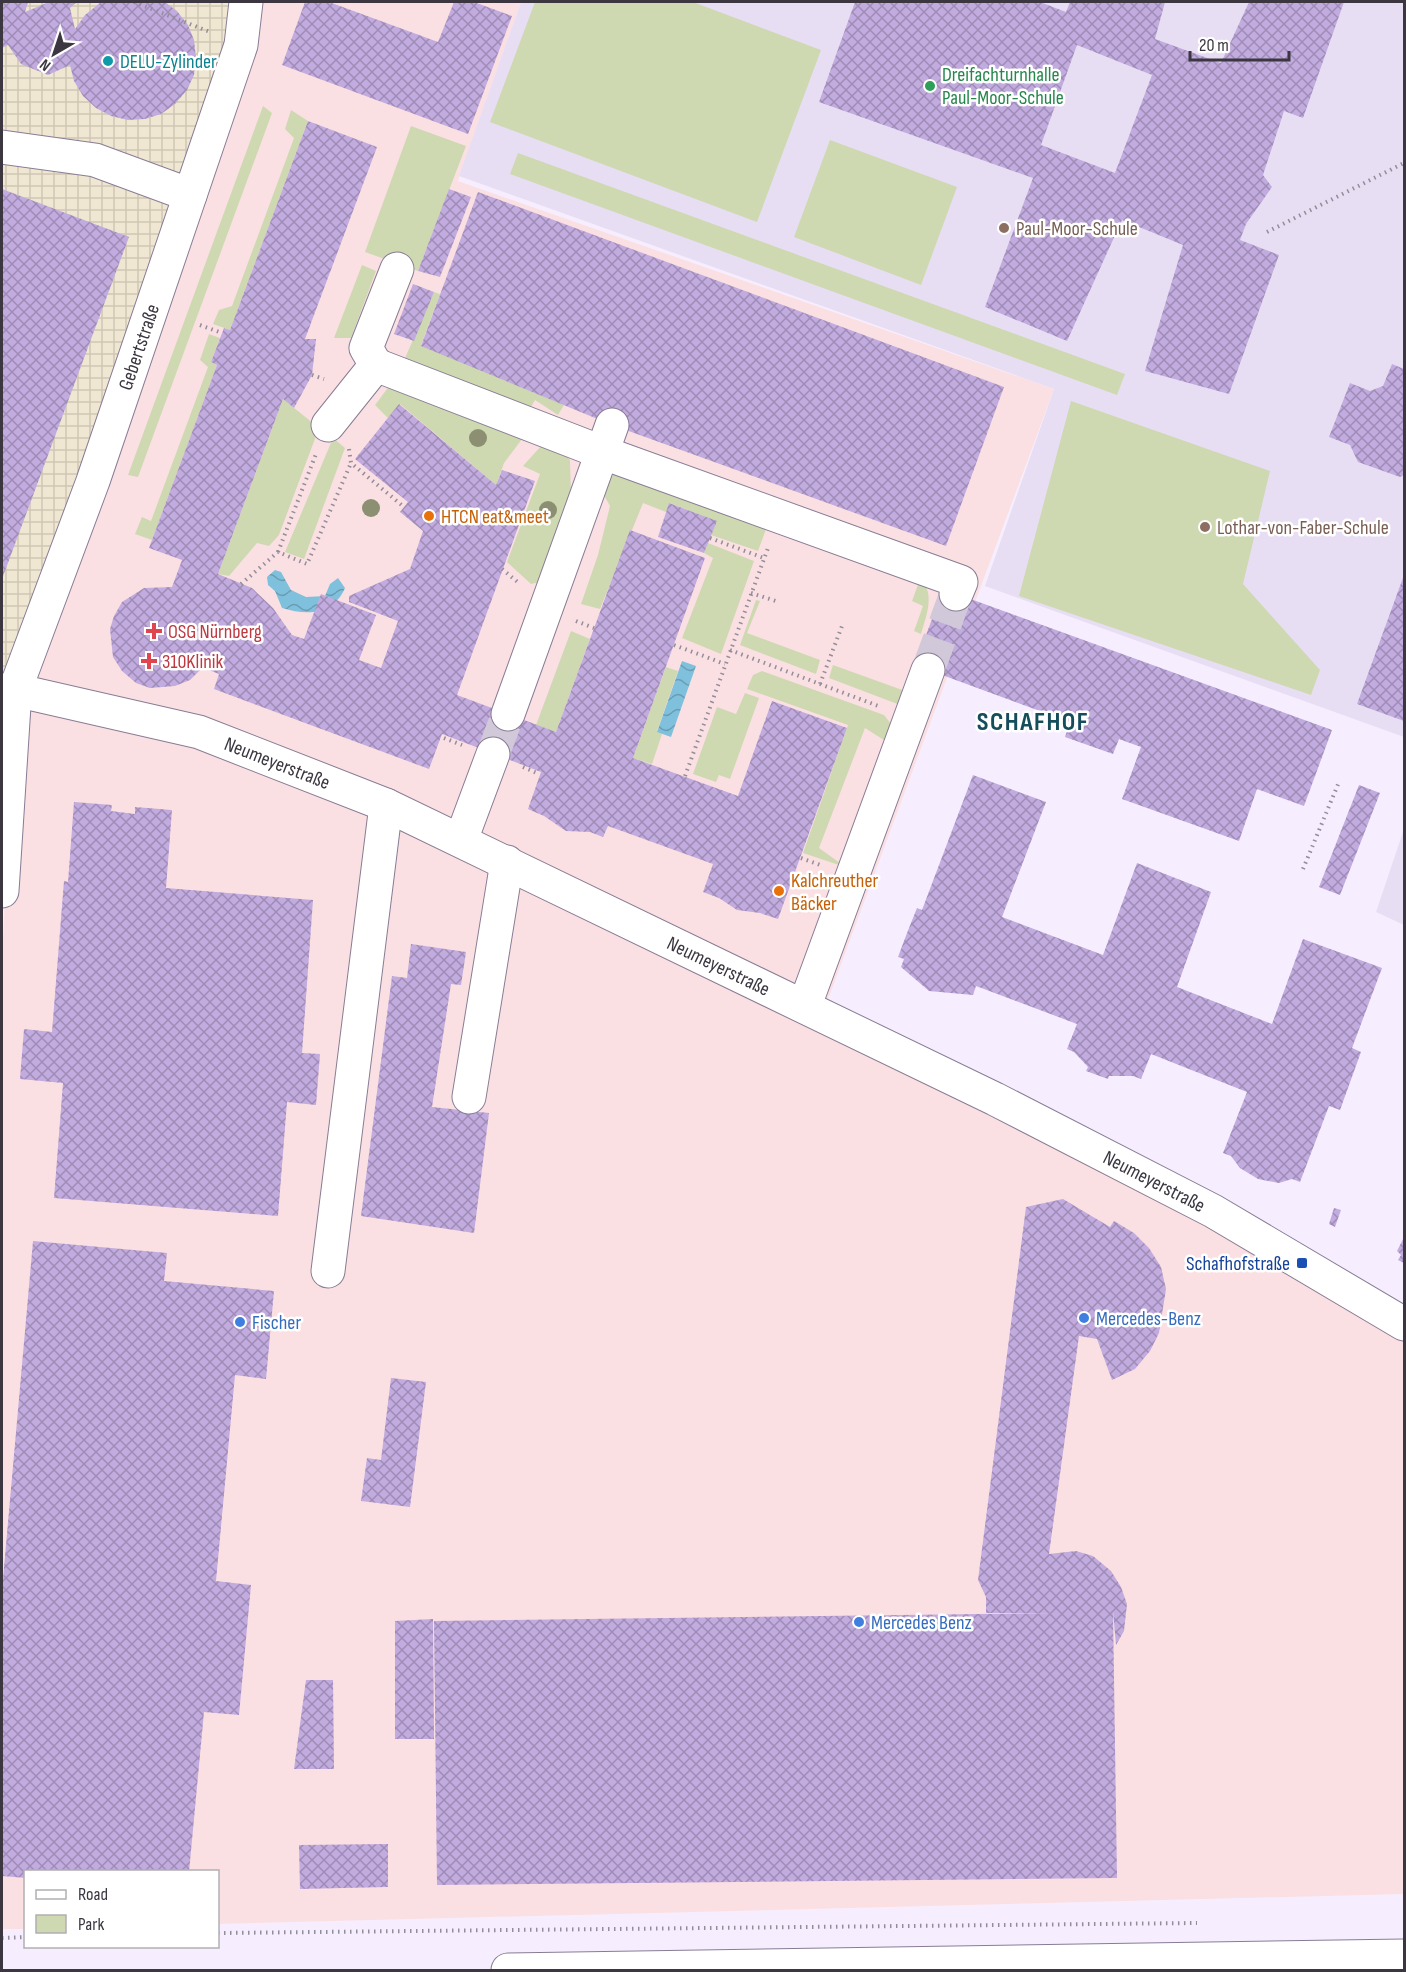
<svg xmlns="http://www.w3.org/2000/svg" width="1406" height="1972" font-family="'Sofia Sans Condensed',sans-serif">
<style>
.commercial{fill:#fbe0e3}
.industrial{fill:url(#industrial-grid)}
.built{fill:#e8def3}
.green{fill:#ced9b1}
.water{fill:url(#water-waves)}
.building{fill:url(#building-cross-hatch);fill-rule:evenodd}
.lines{fill:none;stroke-linecap:round;stroke-linejoin:round}
.minor-tunnel{stroke:#d1c9d9;stroke-width:33;stroke-dasharray:33 16;stroke-linecap:butt}
.minor-casing{stroke:#887c94;stroke-width:35}
.major-casing{stroke:#887c94;stroke-width:35}
.path{stroke:#938d9a;stroke-width:4;stroke-dasharray:1.5 4.5;stroke-linecap:butt}
.minor{stroke:#fff;stroke-width:33}
.major{stroke:#fff;stroke-width:33}
.tree{fill:#8d8f73}
.culture-dot{fill:#0f9aa8;stroke:#fff;stroke-width:2}
.leisure-dot{fill:#2e9e5b;stroke:#fff;stroke-width:2}
.education-dot{fill:#8d6e63;stroke:#fff;stroke-width:2}
.food-dot{fill:#e8710a;stroke:#fff;stroke-width:2}
.health-dot{fill:#e0444e;stroke:#fff;stroke-width:2}
.transit-dot{fill:#1a4fb4;stroke:#fff;stroke-width:2}
.shop-dot{fill:#3f7fe0;stroke:#fff;stroke-width:2}
.labels{text-anchor:middle;stroke-width:5;stroke-linejoin:round;paint-order:stroke}
.culture-label{font-size:20px;fill:#0d838f;stroke:#fff;text-anchor:start}
.leisure-label{font-size:20px;fill:#27864d;stroke:#fff;text-anchor:start}
.education-label{font-size:20px;fill:#785e54;stroke:#fff;text-anchor:start}
.street-label{font-size:20px;fill:#3b3640;stroke:#fff}
.food-label{font-size:20px;fill:#c56008;stroke:#fff;text-anchor:start}
.health-label{font-size:20px;fill:#be3a42;stroke:#fff;text-anchor:start}
.transit-label{font-size:20px;fill:#164399;stroke:#fff;text-anchor:end}
.shop-label{font-size:20px;fill:#366cbe;stroke:#fff;text-anchor:start}
.district-label{font-size:26px;font-weight:bold;letter-spacing:1.5px;fill:#164d5b;stroke:#fff}
</style>
<defs>
<pattern id="industrial-grid" width="8" height="8" patternUnits="userSpaceOnUse" patternTransform="scale(1.5)"><rect width="8" height="8" fill="#f0e7d2"/><path d="M0 4h8M4 0v8" fill="none" stroke="#cfc7b5"/></pattern>
<pattern id="water-waves" width="16" height="10" patternUnits="userSpaceOnUse" patternTransform="scale(1.5)"><rect width="16" height="10" fill="#7fc0dc"/><path d="M0 5q4-4 8 0t8 0" fill="none" stroke="#699db4"/></pattern>
<pattern id="building-cross-hatch" width="8" height="8" patternUnits="userSpaceOnUse" patternTransform="scale(1.5)"><rect width="8" height="8" fill="#c2abdf"/><path d="M0 0l8 8M0 8l8-8" fill="none" stroke="#9f8cb6"/></pattern>
</defs>
<rect width="100%" height="100%" fill="#f6eeff"/>
<!-- commercial -->
<polygon class="commercial" points="235,2 521,2 458,181 1054,389 826,1005 1404,1325 1404,1894 218,1924 218,1872 26,1872 25,1929 2,1929 2,959 15,690"/>
<!-- industrial -->
<polygon class="industrial" points="2,2 235,2 248,21 2,689"/>
<!-- built -->
<g class="built">
<polygon points="521,2 1404,2 1404,737 985,586 1054,389 459,176"/>
<polygon points="1404,829 1404,925 1376,912"/>
</g>
<!-- green -->
<g class="green">
<polygon points="535,2 693,2 821,50 757,222 490,122"/>
<polygon points="263,106 272,113 138,477 128,475"/>
<polygon points="291,110 308,121 230,330 213,324 219,310 232,306 294,138 285,129"/>
<polygon points="411,126 466,146 418,271 365,252"/>
<polygon points="830,140 957,187 921,285 794,237"/>
<polygon points="518,153 1125,374 1117,395 510,174"/>
<polygon points="362,265 376,271 351,338 334,338"/>
<polygon points="434,292 440,294 421,345 564,405 558,415 535,400 527,414 402,365"/>
<polygon points="209,334 220,338 211,362 217,365 152,540 135,534 142,517 151,521 208,367 200,360"/>
<polygon points="396,377 525,435 504,463 496,485 400,404 388,418 375,405"/>
<polygon points="283,399 319,428 279,535 269,546 257,543 229,576 218,574"/>
<polygon points="1071,401 1270,471 1243,584 1320,670 1311,695 1019,596"/>
<polygon points="333,438 345,448 304,559 285,552"/>
<polygon points="542,445 557,445 570,460 571,496 540,582 531,584 507,562 540,474 523,466"/>
<polygon points="628,473 769,521 758,551 711,535 716,521 670,503 666,512 643,503 600,609 581,604 598,555 610,506 599,486 613,475"/>
<polygon points="708,543 754,561 721,654 682,638 713,558 704,553"/>
<path d="M920 579C936 593 926 617 921 634L914 631 923 606 912 601Z"/>
<polygon points="756,600 760,601 747,633 820,660 816,674 740,645"/>
<polygon points="571,631 590,639 556,732 536,725"/>
<polygon points="833,665 905,691 900,705 829,678"/>
<polygon points="666,667 678,671 657,731 662,734 652,764 633,758"/>
<polygon points="762,671 884,715 892,725 887,742 865,728 819,848 840,863 839,865 803,853 848,725 747,689 753,675"/>
<polygon points="745,693 759,698 730,779 719,775 716,782 693,774 717,707 736,714"/>
</g>
<!-- water -->
<g class="water">
<path d="M275 570 281 572 291 590 306 597 325 596 330 584 338 578 345 588C333 615 308 616 282 608L275 591 268 585 267 577Z"/>
<polygon points="682,661 696,666 671,737 657,732"/>
</g>
<!-- building -->
<g class="building">
<polygon points="2,2 28,2 25,12 49,2 77,2 70,8 75,29 85,15 101,2 165,2 177,11 188,25 194,40 196,58 194,75 187,90 175,104 161,114 145,119 128,120 111,116 96,108 83,96 74,81 70,65 48,75 21,64 8,45 2,48"/>
<polygon points="305,2 329,2 438,42 454,2 474,2 512,16 468,134 282,65"/>
<path d="M855 2H1040L1066 12 1070 2H1165L1155 39 1221 63 1249 2H1344L1303 118 1284 111 1263 175 1272 187 1246 224 1240 240 1279 255 1229 394 1145 371 1183 245 1122 220 1067 341 985 307 1033 178 819 102ZM1077 45 1152 75 1115 173 1041 145Z"/>
<polygon points="308,121 377,147 305,339 316,339 312,375 294,408 283,399 218,574 252,588 273,608 292,635 304,639 321,594 376,615 359,660 381,668 398,621 349,602 349,596 410,569 423,531 400,512 408,502 355,459 399,404 496,485 502,470 535,481 457,695 556,732 630,530 705,558 633,758 738,796 772,701 847,728 778,919 760,913 737,910 719,898 703,892 713,864 608,826 603,837 590,832 566,831 544,816 528,809 541,772 442,734 429,769 214,689 219,674 209,670 202,668 190,680 175,686 150,688 136,683 122,671 113,657 110,629 114,616 122,602 144,588 172,587 182,560 149,548 217,365 211,362 224,328 230,330"/>
<polygon points="2,189 129,237 2,579"/>
<polygon points="449,189 471,197 440,277 418,271"/>
<polygon points="478,192 1004,387 946,546 612,425 421,346"/>
<polygon points="413,284 434,292 414,341 394,334"/>
<polygon points="1392,364 1404,369 1404,475 1400,477 1358,462 1350,445 1329,437 1350,383 1370,391 1383,386"/>
<polygon points="669,503 717,521 704,553 658,537"/>
<polygon points="1404,575 1404,721 1357,704"/>
<polygon points="943,589 1332,730 1304,806 1257,789 1239,841 1122,799 1141,747 1119,739 1113,754 1065,737 1070,722 915,665"/>
<polygon points="973,775 1046,802 1002,917 1103,955 1137,863 1211,892 1177,987 1272,1024 1303,939 1382,968 1352,1048 1361,1052 1340,1110 1329,1106 1300,1182 1292,1179 1279,1183 1258,1179 1240,1168 1231,1156 1223,1153 1247,1092 1151,1054 1141,1079 1133,1076 1109,1076 1108,1079 1086,1071 1088,1067 1074,1052 1067,1049 1077,1024 976,986 973,995 929,991 901,967 904,959 898,957 907,933 917,908 922,910"/>
<polygon points="1359,785 1380,793 1340,895 1319,887"/>
<polygon points="74,802 112,805 111,811 135,814 135,807 172,810 166,888 313,900 302,1053 320,1054 316,1105 287,1102 278,1216 54,1198 63,1083 20,1079 24,1029 52,1032 64,881 68,882"/>
<polygon points="411,944 466,952 461,985 451,984 432,1107 489,1113 474,1233 361,1216 392,976 407,978"/>
<polygon points="1063,1199 1110,1227 1114,1221 1134,1233 1149,1248 1161,1267 1166,1289 1159,1333 1150,1351 1135,1369 1112,1380 1097,1339 1079,1336 1049,1554 1076,1551 1093,1556 1111,1571 1121,1587 1127,1604 1124,1631 1116,1645 1113,1611 1117,1878 437,1885 434,1621 1056,1613 986,1613 986,1597 978,1580 1026,1207"/>
<polygon points="1334,1208 1341,1210 1335,1227 1329,1224"/>
<polygon points="1404,1237 1404,1263 1398,1260 1401,1255 1397,1251"/>
<polygon points="33,1241 167,1253 164,1281 274,1291 266,1379 235,1375 216,1581 251,1585 239,1715 204,1712 189,1872 26,1872 26,1878 2,1876 2,1590"/>
<polygon points="391,1378 426,1382 410,1507 361,1501 367,1458 381,1460"/>
<polygon points="433,1619 434,1739 395,1739 395,1621"/>
<polygon points="306,1680 333,1680 334,1769 294,1769"/>
<polygon points="388,1844 388,1887 300,1889 299,1845"/>
</g>
<g class="lines">
<!-- minor-tunnel -->
<g class="minor-tunnel">
<polyline points="928,670 956,594"/>
<polyline points="493,754 508,714"/>
</g>
<!-- minor casing -->
<g class="minor-casing">
<g id="minor">
<polyline points="2,147 95,160 190,195"/>
<polyline points="376,365 601,452 961,582 956,594"/>
<polyline points="328,425 376,365 366,348 397,269"/>
<path id="s1" d="M2 690H15L199 732 386 805 995 1099 1213 1211 1404 1324"/>
<polyline points="508,714 612,425"/>
<polyline points="461,840 493,754"/>
<path id="s2" d="M2 891 15 690 93 481 241 45 246 2"/>
<polyline points="805,1005 928,670"/>
<polyline points="469,1097 507,862"/>
<polyline points="328,1271 386,805"/>
</g>
</g>
<!-- major casing -->
<g class="major-casing">
<polyline id="major" points="508,1970 1404,1956"/>
</g>
<!-- path -->
<g class="path">
<polyline points="134,2 210,32"/>
<polyline points="1267,232 1404,163"/>
<polyline points="200,325 222,333"/>
<polyline points="312,375 324,379"/>
<polyline points="349,449 351,463 404,507"/>
<polyline points="710,538 764,558"/>
<polyline points="278,552 316,454"/>
<polyline points="502,569 520,584"/>
<polyline points="241,584 278,552 307,564 351,463"/>
<polyline points="751,593 779,602"/>
<polyline points="576,621 594,628"/>
<polyline points="674,645 725,664"/>
<polyline points="730,650 881,707"/>
<polyline points="820,684 842,626"/>
<polyline points="444,738 462,745"/>
<polyline points="523,767 539,774"/>
<polyline points="685,776 768,548"/>
<polyline points="801,858 823,866"/>
<polyline points="1303,869 1339,782"/>
<polyline points="218,1933 1197,1923"/>
<polyline points="2,1938 26,1937"/>
</g>
<!-- minor -->
<use href="#minor" class="minor"/>
<!-- major -->
<use href="#major" class="major"/>
</g>
<!-- trees -->
<g class="tree">
<circle cx="478" cy="438" r="9"/>
<circle cx="371" cy="508" r="9"/>
<circle cx="548" cy="510" r="9"/>
</g>
<!-- markers -->
<circle class="culture-dot" cx="108" cy="61" r="6"/>
<circle class="leisure-dot" cx="930" cy="86" r="6"/>
<g class="education-dot">
<circle cx="1004" cy="228" r="6"/>
<circle cx="1205" cy="527" r="6"/>
</g>
<g class="food-dot">
<circle cx="429" cy="516" r="6"/>
<circle cx="779" cy="891" r="6"/>
</g>
<g class="health-dot">
<path d="M151 622h6v6h6v6h-6v6h-6v-6h-6v-6h6z"/>
<path d="M146 652h6v6h6v6h-6v6h-6v-6h-6v-6h6z"/>
</g>
<rect class="transit-dot" x="1296" y="1257" width="12" height="12" rx="3"/>
<g class="shop-dot">
<circle cx="1084" cy="1318" r="6"/>
<circle cx="240" cy="1322" r="6"/>
<circle cx="859" cy="1622" r="6"/>
</g>
<g class="labels">
<!-- culture labels -->
<g class="culture-label">
<text x="120" y="68">DELU-Zylinder</text>
</g>
<!-- leisure labels -->
<g class="leisure-label">
<text x="942" y="81">Dreifachturnhalle<tspan x="942" dy="23">Paul-Moor-Schule</tspan></text>
</g>
<!-- education labels -->
<g class="education-label">
<text x="1016" y="235">Paul-Moor-Schule</text>
<text x="1217" y="534">Lothar-von-Faber-Schule</text>
</g>
<!-- street labels -->
<g class="street-label">
<text dy="7" stroke="none"><textPath href="#s2" startOffset="566">Gebertstraße</textPath></text>
<text dy="7" stroke="none"><textPath href="#s1" startOffset="286">Neumeyerstraße</textPath></text>
<text dy="7" stroke="none"><textPath href="#s1" startOffset="772">Neumeyerstraße</textPath></text>
<text dy="7" stroke="none"><textPath href="#s1" startOffset="1258">Neumeyerstraße</textPath></text>
</g>
<!-- food labels -->
<g class="food-label">
<text x="441" y="523">HTCN eat&amp;meet</text>
<text x="791" y="887">Kalchreuther<tspan x="791" dy="23">Bäcker</tspan></text>
</g>
<!-- health labels -->
<g class="health-label">
<text x="168" y="638">OSG Nürnberg</text>
<text x="162" y="668">310Klinik</text>
</g>
<!-- transit labels -->
<g class="transit-label">
<text x="1290" y="1270">Schafhofstraße</text>
</g>
<!-- shop labels -->
<g class="shop-label">
<text x="1096" y="1325">Mercedes-Benz</text>
<text x="252" y="1329">Fischer</text>
<text x="871" y="1629">Mercedes Benz</text>
</g>
<!-- district labels -->
<g class="district-label">
<text x="1033" y="730">SCHAFHOF</text>
</g>
</g>
<!-- border -->
<rect width="1406" height="1972" fill="none" stroke="#3b3640" stroke-width="6"/>
<!-- legend -->
<rect x="24" y="1870" width="195" height="78" fill="#ffffff" stroke="#b1afb3" stroke-width="1.5"/>
<rect x="36" y="1890" width="30" height="9" fill="#ffffff" stroke="#b1afb3" stroke-width="1.5"/>
<text x="78" y="1900" font-size="18" fill="#3b3640">Road</text>
<rect x="36" y="1915" width="30" height="18" fill="#ced9b1" stroke="#b1afb3" stroke-width="1.5"/>
<text x="78" y="1930" font-size="18" fill="#3b3640">Park</text>
<!-- north arrow -->
<g transform="translate(54 54) rotate(219)" stroke="#ffffff" stroke-width="4.5" paint-order="stroke">
<path d="M0-4.5L10 22L0 15L-10 22Z" fill="#3b3640"/>
<text y="-9" font-size="16" font-weight="bold" text-anchor="middle" fill="#3b3640">N</text>
</g>
<!-- scale -->
<path d="M1190 51v9h99v-9" fill="none" stroke="#3b3640" stroke-width="3"/>
<text x="1199" y="51" font-size="18" fill="#3b3640" stroke="#ffffff" stroke-width="4.5" paint-order="stroke">20 m</text>
</svg>
